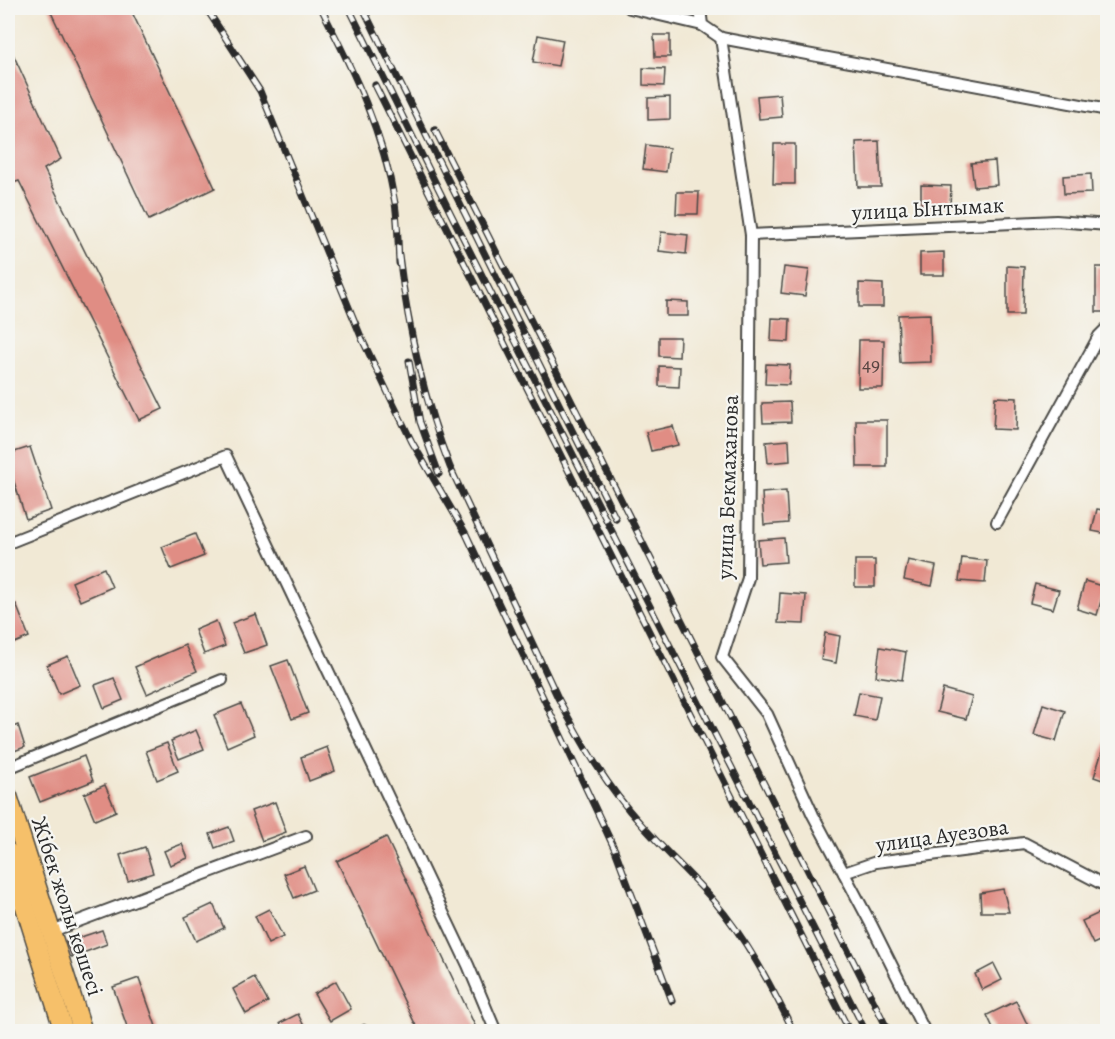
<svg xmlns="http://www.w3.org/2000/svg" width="1115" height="1039" font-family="Alegreya,serif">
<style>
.building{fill:#e08d84}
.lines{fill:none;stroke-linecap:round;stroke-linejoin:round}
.service-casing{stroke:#494844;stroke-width:8}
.minor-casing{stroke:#494844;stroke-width:14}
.primary-casing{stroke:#494844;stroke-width:21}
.service{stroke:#fff;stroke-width:5}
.minor{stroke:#fff;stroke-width:10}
.primary{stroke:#f6c06b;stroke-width:18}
.rail-casing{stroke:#2b2b2b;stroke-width:7}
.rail{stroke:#f6f6f2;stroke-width:4.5;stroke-dasharray:14;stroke-linecap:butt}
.labels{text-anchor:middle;stroke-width:4.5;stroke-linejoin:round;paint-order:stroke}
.number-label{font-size:20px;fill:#584441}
.street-label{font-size:22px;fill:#2b2b2b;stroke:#f6f6f2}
</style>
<rect width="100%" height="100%" fill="#f6f6f2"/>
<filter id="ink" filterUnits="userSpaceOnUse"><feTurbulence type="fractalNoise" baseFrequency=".0167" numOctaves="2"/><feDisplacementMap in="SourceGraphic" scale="12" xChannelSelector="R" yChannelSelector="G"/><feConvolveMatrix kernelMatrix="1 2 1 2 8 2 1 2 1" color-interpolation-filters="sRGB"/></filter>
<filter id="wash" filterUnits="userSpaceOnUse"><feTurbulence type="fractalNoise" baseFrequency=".008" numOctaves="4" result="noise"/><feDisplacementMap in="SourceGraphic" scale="24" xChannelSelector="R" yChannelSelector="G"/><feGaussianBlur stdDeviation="1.35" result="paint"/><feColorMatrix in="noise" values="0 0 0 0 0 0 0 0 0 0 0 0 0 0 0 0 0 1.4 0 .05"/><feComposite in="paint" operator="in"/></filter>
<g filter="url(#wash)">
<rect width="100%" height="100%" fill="#f1e9d5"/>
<g id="blocks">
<!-- building -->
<g class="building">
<polygon points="49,8 130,8 215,188 149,220"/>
<polygon points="538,35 563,40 558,66 533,62"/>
<polygon points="654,35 670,35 670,57 655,57"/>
<polygon points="8,43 61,159 44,169 163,409 139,420 19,181 10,184 8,178"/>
<polygon points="643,68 665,69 664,86 643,85"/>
<polygon points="780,94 782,117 759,119 757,96"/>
<polygon points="670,97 670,119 648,120 648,98"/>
<polygon points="879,141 881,187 858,187 856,142"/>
<polygon points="774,144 795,144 795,184 773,184"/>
<polygon points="646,145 669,148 666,172 643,169"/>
<polygon points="995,161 997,185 974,187 971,163"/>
<polygon points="1091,174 1092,193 1064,194 1063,176"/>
<polygon points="921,185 951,186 950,206 921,205"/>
<polygon points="677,192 699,192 698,214 676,214"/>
<polygon points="661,232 688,235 686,254 659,251"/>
<polygon points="944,252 944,275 920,275 920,253"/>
<polygon points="1007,266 1024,267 1023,315 1007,315"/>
<polygon points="784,267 809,270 805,296 781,293"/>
<rect x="1096" y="267" width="12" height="45"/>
<polygon points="859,283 883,284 883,307 859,307"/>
<polygon points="666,301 688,302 688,316 666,316"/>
<polygon points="930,314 931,362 900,363 898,315"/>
<polygon points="772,318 790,319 789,342 771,341"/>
<polygon points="659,337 680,337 679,357 659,356"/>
<polygon points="859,340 884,340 883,388 858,388"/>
<polygon points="766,364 790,365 789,385 765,384"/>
<polygon points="659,366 680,367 679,387 659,386"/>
<polygon points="995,397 1017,398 1016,430 993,429"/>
<polygon points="790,402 791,422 763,423 762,403"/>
<polygon points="856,420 887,420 887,467 857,467"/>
<polygon points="673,426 678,445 651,451 646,432"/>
<polygon points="789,440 790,461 768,463 766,442"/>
<polygon points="30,447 51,510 26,519 8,463 8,454"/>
<polygon points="786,491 788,523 764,525 762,493"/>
<polygon points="1097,509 1108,511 1108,534 1092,531"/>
<polygon points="195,534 204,556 171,569 162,547"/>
<polygon points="784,538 786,562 760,564 758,540"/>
<polygon points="962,558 987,561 985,583 959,581"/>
<rect x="855" y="560" width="20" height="27"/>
<polygon points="908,560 936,566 932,586 904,580"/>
<polygon points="104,568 112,587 80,601 72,582"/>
<polygon points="1085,581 1105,587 1097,615 1077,609"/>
<polygon points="1035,584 1059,590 1053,609 1030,603"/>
<polygon points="780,593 806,595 804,624 778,623"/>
<polygon points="16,604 29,637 12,644 8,631 8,607"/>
<polygon points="256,614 267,645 244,653 232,623"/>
<polygon points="216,621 225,646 204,654 195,630"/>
<polygon points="825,633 840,636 836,663 821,660"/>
<polygon points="185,645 197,671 147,694 135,667"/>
<polygon points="880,647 906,652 902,680 876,676"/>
<polygon points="68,656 80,685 59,694 47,665"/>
<polygon points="288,660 308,713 292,719 271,666"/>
<polygon points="114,678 123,700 104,708 95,685"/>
<polygon points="943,689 972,697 966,719 937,712"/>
<polygon points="859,692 880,696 875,720 854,716"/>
<polygon points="241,704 254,735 227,747 214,715"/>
<polygon points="1043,704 1065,711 1056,741 1034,735"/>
<polygon points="18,725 25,747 14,751 8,729"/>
<polygon points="196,730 204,749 179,759 171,741"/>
<polygon points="1105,742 1108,743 1108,782 1094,777"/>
<polygon points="167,743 178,771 157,780 146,751"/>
<polygon points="327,747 335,771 309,781 301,757"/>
<polygon points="84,756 93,781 40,802 30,777"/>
<polygon points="105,785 116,811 95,820 84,794"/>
<polygon points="275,802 286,832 262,841 251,811"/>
<polygon points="229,827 234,841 215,848 210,834"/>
<polygon points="386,837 478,1032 419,1032 337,861"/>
<polygon points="182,844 188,858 170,865 164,851"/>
<polygon points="145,847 153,873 128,881 120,855"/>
<polygon points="304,866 314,890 294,898 284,874"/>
<polygon points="1003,889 1009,912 981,912 980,893"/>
<polygon points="213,904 224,928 196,941 185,917"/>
<polygon points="269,909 283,937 268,944 255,916"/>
<polygon points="1108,909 1108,937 1093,944 1082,921"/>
<polygon points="102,930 107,944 72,957 66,942"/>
<polygon points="994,964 1002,980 982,990 975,974"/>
<polygon points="254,977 268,1002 246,1014 233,989"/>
<polygon points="139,978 158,1032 129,1032 113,987"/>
<polygon points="336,981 351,1009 330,1021 314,994"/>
<polygon points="1016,1001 1030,1030 995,1032 987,1015"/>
<polygon points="298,1014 307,1032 284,1032 280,1023"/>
</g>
</g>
</g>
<g filter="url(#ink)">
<use href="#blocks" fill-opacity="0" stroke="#494844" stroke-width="1.5"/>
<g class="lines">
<!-- service casing -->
<g class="service-casing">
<polyline id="service" points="359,1032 364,1028"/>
</g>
<!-- minor casing -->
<g class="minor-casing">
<g id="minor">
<polyline points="630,8 702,25"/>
<polyline points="700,8 702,25 721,38 751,235 748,578 722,657 767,714 813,815 871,924 925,1032"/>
<polyline points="721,38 1108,110"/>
<polyline points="751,235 1056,221 1108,225"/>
<polyline points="997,522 1099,336 1108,327"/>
<polyline points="8,543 226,456 468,965 496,1032"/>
<polyline points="8,768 222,680"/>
<polyline points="844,873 876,862 1024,843 1108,887"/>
<polyline points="8,905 23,899"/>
<polyline points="52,931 306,836"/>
</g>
</g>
<!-- primary casing -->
<g class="primary-casing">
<g id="primary">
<polyline points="8,796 83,1032"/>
<polyline points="8,852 64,1032"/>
</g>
</g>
<!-- service -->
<use href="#service" class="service"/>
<!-- minor -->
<use href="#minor" class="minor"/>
<!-- primary -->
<use href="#primary" class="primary"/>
<!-- rail casing -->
<g class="rail-casing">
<g id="rail">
<polyline points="206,8 260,91 362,339 388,393 412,442 466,534 615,850 672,1001"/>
<path d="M321 8C354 72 383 132 395 203 398 223 398 243 399 263"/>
<polyline points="349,8 452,216 866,1032"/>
<polyline points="363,8 616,519"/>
<polyline points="375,85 850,1032"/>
<polyline points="435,130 889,1032"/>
<path d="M399 255C408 328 423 398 450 467L558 698C581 742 607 787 641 824 664 850 690 874 713 900 747 939 771 986 794 1032"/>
<polyline points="409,361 420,422 439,474"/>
</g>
</g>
<!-- rail -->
<use href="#rail" class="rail"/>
</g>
</g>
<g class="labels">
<!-- number labels -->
<g class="number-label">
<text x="871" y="371">49</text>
</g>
<!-- street labels -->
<g class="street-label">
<text transform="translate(928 208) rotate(-3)" y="8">улица Ынтымак</text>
<text transform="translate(727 487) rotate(-88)" y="8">улица Бекмаханова</text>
<text transform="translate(942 835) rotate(-8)" y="8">улица Ауезова</text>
<text transform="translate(68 906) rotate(72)" y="8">Жібек жолы көшесі</text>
</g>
</g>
<!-- margin -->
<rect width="1115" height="1039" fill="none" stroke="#f6f6f2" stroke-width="30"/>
</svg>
